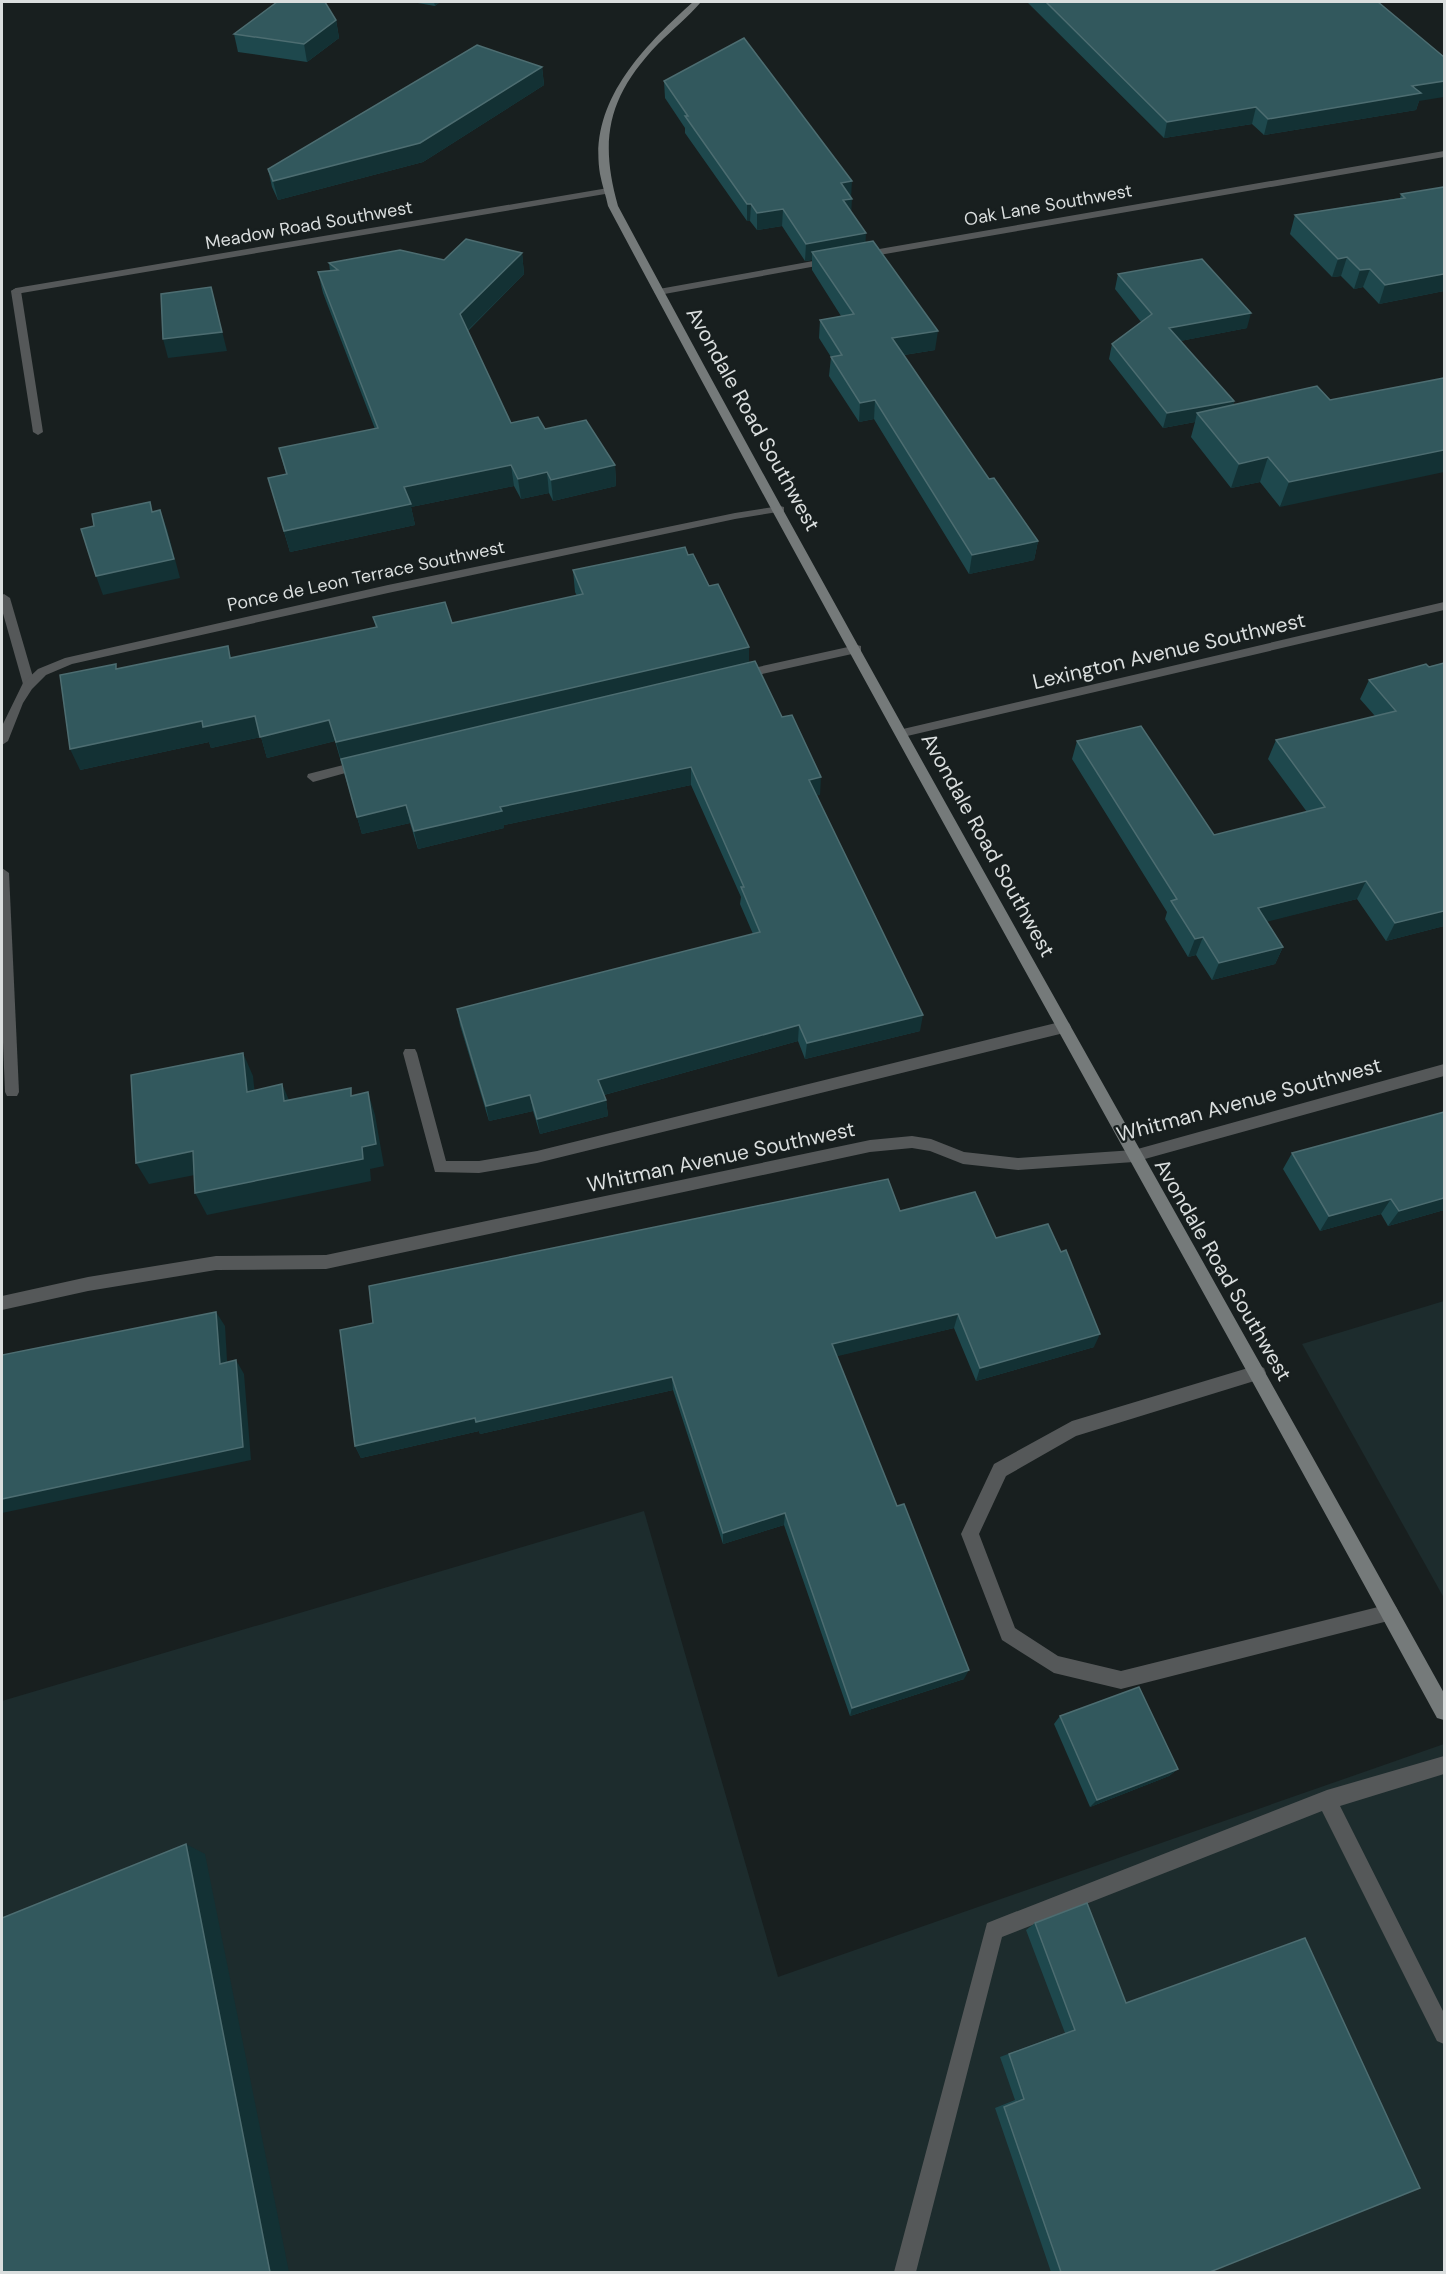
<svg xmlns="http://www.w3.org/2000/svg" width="1446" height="2274" font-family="'DM Sans',sans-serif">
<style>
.built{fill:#1d2c2d}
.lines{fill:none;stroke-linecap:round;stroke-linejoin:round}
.lane{fill:#555859;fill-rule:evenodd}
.street{fill:#555859;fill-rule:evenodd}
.secondary{fill:#757a7a;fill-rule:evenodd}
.wall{fill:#1e484d}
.shaded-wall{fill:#133134}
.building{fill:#32585d;stroke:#4d6d71;stroke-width:1.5}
.labels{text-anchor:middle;stroke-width:4.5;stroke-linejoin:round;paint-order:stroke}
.far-street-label{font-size:18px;fill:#dadede;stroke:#181f1f}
.street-label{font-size:21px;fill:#dadede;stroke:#181f1f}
</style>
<rect width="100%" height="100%" fill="#181f1f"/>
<!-- built -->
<g class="built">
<polygon points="1444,1301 1444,1598 1302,1344"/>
<polygon points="644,1511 778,1977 1444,1744 1444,2272 2,2272 2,1701"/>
</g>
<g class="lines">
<!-- lane -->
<g class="lane">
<polygon points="16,288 21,291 43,432 38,435 33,432 11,291"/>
<polygon points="4,594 10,598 35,684 33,687 29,688 23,684 2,610 2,595"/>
<polygon points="857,645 861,646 861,652 740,679 734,675 740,671"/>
<polygon points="363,760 369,764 367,767 313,782 307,777 308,774"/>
<polygon points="1064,1021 1069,1023 1071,1027 1069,1031 1064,1033 537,1163 479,1173 435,1172 403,1053 405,1049 415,1049 417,1053 446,1161 479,1161 537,1151"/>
<polygon points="1258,1365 1264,1368 1266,1373 1264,1378 1076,1436 1006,1476 979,1534 1015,1628 1058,1656 1121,1671 1390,1604 1396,1607 1399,1613 1396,1619 1121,1689 1054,1673 1002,1640 961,1534 994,1464 1072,1421"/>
<polygon points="1444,1756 1444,1774 1340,1806 1444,2013 1444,2044 1437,2041 1322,1811 1002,1937 916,2272 894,2272 987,1923 1327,1790"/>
</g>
<!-- street -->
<g class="street">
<polygon points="1444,151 1444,157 862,258 857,255 862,252"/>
<polygon points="608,188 611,189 611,193 16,294 11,291 16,288"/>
<polygon points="830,258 835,261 833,263 659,295 654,292 659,289"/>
<polygon points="780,506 784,507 784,511 735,519 388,593 72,664 46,675 32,689 23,703 8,741 2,745 2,726 23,683 38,669 65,658 388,585 735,513"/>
<polygon points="1444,602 1444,610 903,737 897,733 903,729"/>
<polygon points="2,868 9,873 19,1092 17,1096 7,1096 5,1092 2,1018"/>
<polygon points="1444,1064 1444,1076 1134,1162 1018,1170 963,1164 930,1151 912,1148 870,1152 326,1269 216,1270 88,1291 2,1310 2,1296 88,1277 216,1256 326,1255 870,1140 912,1136 931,1139 964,1152 1018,1158 1134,1150"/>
</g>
<!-- secondary -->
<path class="secondary" d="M693 2H701C688 17 672 30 658 44 608 96 599 139 618 206 886 706 1169 1197 1444 1693V1720L1437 1718C1162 1213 878 713 608 206 606 196 602 185 600 174 588 102 644 46 693 2Z"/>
</g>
<!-- wall -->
<g class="wall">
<polygon points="412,2 440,2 435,6"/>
<polygon points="1027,2 1378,2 1419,101 1416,110 1264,135 1252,124 1164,138"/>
<polygon points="336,20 339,38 307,62 238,52 234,34"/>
<polygon points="542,67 544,85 423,162 278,200 272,187 268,169"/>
<polygon points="664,81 851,197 851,213 866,243 935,350 904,355 989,479 1038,541 1034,560 969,574 874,419 859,422 829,376 831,357 819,338 820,320 841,316 812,270 812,260 805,261 782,226 757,230 750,221 747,221 685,133 685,128 665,98"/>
<polygon points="1444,187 1444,291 1379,304 1363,287 1354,289 1341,276 1332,277 1290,234 1295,215 1400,198 1401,194"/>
<polygon points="522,253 524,274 468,331 511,423 545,429 615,465 616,486 553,501 549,493 521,499 514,486 411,507 415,525 290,552 268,478 286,474 279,448 375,429 323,293 318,272 330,271 329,263 444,260"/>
<polygon points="1118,274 1247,328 1180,341 1234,401 1233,405 1330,400 1280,507 1260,482 1231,488 1191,437 1195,422 1163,428 1109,359 1112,344 1141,322 1115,289"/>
<polygon points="688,555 709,586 820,795 817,795 920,1031 805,1059 798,1041 604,1095 606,1100 608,1116 540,1134 533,1111 489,1121 460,1025 457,1009 753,934 740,904 741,897 691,785 504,825 504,828 418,849 410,823 362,834 335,741 267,758 261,737 211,748 209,742 80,770 118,669 228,646 231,658 376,628 373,617 452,623 577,596 575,592 573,570"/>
<polygon points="1444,663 1444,926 1386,941 1357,899 1267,921 1283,947 1275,964 1212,980 1196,955 1188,957 1165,919 1167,912 1072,759 1077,741 1214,835 1307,812 1268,759 1276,740 1375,716 1360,699 1369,680"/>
<polygon points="1292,1153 1444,1210 1388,1226 1381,1214 1320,1231 1283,1169"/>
<polygon points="900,1211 996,1238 1094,1347 976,1381 954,1328 836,1356 964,1679 850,1716 784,1525 723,1544 673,1390 480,1434 479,1431 361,1458 355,1446"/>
<polygon points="1060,1716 1178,1769 1169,1776 1090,1807 1054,1724"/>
<polygon points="1035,1923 1210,2272 1051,2272 995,2108 1015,2100 1000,2057 1065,2033 1026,1930"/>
</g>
<!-- shaded-wall -->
<g class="shaded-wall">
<polygon points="434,2 440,2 435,6"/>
<polygon points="336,20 339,38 307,62 304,44"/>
<polygon points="542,67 544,85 423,162 278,200 273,181"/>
<polygon points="1444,81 1444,97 1419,101 1416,110 1264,135 1268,119 1412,86"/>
<polygon points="1256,107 1252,124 1164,138 1167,122"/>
<polygon points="852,181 851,198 841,183"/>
<polygon points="852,199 851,216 843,200"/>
<polygon points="747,204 751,204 750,221 747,221"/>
<polygon points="783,209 782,226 757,230 757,213"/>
<polygon points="866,233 865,251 812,252 812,260 805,261 806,244"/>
<polygon points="522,253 524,274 463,335 460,314"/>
<polygon points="1347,257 1341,276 1332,277 1338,259"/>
<polygon points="1370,269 1363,287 1354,289 1360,270"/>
<polygon points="1444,274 1444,291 1379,304 1385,285"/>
<polygon points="211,287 227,351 168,358 163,339"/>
<polygon points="1251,313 1247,328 1165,344 1169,328"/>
<polygon points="938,331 935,350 891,357 892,338"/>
<polygon points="875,400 874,419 859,422 860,403"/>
<polygon points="1234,401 1229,416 1197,413 1195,422 1163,428 1167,413"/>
<polygon points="1444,450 1444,472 1280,507 1289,482"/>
<polygon points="1268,457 1260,482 1231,488 1239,464"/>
<polygon points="511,465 514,486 411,507 415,525 290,552 284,531 404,487"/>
<polygon points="615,465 616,486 553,501 551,480"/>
<polygon points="547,472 549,493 521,499 518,479"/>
<polygon points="160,510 167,529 180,578 103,595 96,576"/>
<polygon points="1038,541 1034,560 969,574 972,555"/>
<polygon points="749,647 749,668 342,763 336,742"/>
<polygon points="255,716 329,720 335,741 267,758 261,737 211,748 209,742 80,770 70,749 202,721"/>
<polygon points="691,767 691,785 504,825 504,828 418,849 414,831 500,807"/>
<polygon points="821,777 820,795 808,797 809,780"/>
<polygon points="406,805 410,823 362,834 357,817"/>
<polygon points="1366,881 1357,899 1250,926 1258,908"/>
<polygon points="1444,911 1444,926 1386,941 1395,923"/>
<polygon points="1203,937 1196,955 1188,957 1195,939"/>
<polygon points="1283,947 1275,964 1212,980 1219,963"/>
<polygon points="923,1015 920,1031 805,1059 807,1043"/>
<polygon points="799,1025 798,1041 600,1096 598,1080"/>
<polygon points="243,1053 253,1076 257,1114 247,1092"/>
<polygon points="282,1084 292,1107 284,1101"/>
<polygon points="368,1092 375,1115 384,1166 370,1169 371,1181 207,1215 195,1193 362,1147"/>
<polygon points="530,1095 533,1111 489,1121 486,1106"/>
<polygon points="606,1100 608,1116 540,1134 537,1119"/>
<polygon points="193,1151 205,1173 149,1184 136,1163"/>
<polygon points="1444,1198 1444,1210 1388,1226 1399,1211"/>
<polygon points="1391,1199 1381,1214 1320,1231 1329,1216"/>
<polygon points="216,1312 225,1326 228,1377 220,1364"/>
<polygon points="958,1314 954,1328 830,1358 832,1344"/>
<polygon points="1100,1334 1094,1347 976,1381 980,1368"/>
<polygon points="236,1360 244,1374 251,1460 2,1513 2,1499"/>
<polygon points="672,1377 673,1390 480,1434 479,1431 361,1458 355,1446 475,1418"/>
<polygon points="785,1513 784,1525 723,1544 723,1533"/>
<polygon points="969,1670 964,1679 850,1716 852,1708"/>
<polygon points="1178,1769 1169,1776 1090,1807 1097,1800"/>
<polygon points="186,1844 205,1854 289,2272 270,2272"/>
</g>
<!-- building -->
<g class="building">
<polygon points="277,2 325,2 336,20 304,44 234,34"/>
<polygon points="1046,2 1378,2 1444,57 1444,81 1412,86 1421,93 1268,119 1256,107 1167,122"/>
<polygon points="744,38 852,181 841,183 852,199 843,200 866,233 806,244 783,209 757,213 751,204 747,204 685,116 688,116 664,81"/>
<polygon points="477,45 542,67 420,143 273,181 268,169"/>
<polygon points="1444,187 1444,274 1385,285 1370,269 1360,270 1347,257 1338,259 1295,215 1405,198 1401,194"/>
<polygon points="466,239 522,253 460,314 511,423 538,417 545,429 586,420 615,465 551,480 547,472 518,479 511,465 404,487 411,504 284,531 268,478 287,474 279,448 378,428 318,272 338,270 329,263 400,250 444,260"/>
<polygon points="873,241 938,331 892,338 989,479 994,478 1038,541 972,555 875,400 860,403 831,357 842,355 820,320 854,314 812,252"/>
<polygon points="1202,259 1251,313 1169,328 1234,401 1167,413 1112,344 1152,314 1118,274"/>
<polygon points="211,287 222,332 163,339 161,294"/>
<polygon points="1444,378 1444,450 1289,482 1268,457 1239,464 1197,413 1317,386 1330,400"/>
<polygon points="150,502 152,512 160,510 174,559 96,576 81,529 94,526 92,514"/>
<polygon points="685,547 688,555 693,554 709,586 718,584 749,647 336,742 329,720 260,737 255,716 203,727 202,721 70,749 60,675 116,664 116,669 228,646 230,658 377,627 373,617 445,602 452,623 583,594 573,570"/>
<polygon points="755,661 782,717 792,715 821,777 809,780 923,1015 807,1043 799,1025 598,1080 606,1100 537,1119 530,1095 486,1106 457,1009 760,932 741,887 744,887 691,767 500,807 502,811 414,831 406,805 357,817 341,759"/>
<polygon points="1444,663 1444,911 1395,923 1366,881 1258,908 1283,947 1219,963 1203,937 1195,939 1171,901 1177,899 1077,741 1141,726 1214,835 1325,807 1276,740 1396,711 1369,680 1426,664 1429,667"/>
<polygon points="243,1053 247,1092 282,1084 284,1101 351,1088 351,1096 368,1092 376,1144 362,1147 363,1159 195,1193 193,1151 136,1163 131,1075"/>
<polygon points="1444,1112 1444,1198 1399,1211 1391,1199 1329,1216 1292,1153"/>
<polygon points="888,1179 900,1211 975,1192 996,1238 1048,1224 1061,1252 1066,1250 1100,1334 980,1368 958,1314 832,1344 897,1506 904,1504 969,1670 852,1708 785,1513 723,1533 672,1377 476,1422 475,1418 355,1446 340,1330 373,1323 369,1286"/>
<polygon points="216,1312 220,1364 236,1360 243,1447 2,1499 2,1355"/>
<polygon points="1139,1687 1178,1769 1097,1800 1060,1716"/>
<polygon points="186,1844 270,2272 2,2272 2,1918"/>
<polygon points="1087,1903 1126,2003 1305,1938 1420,2188 1210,2272 1061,2272 1004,2107 1024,2099 1009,2054 1075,2030 1035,1923"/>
</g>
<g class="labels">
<!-- far-street labels -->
<g class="far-street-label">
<text transform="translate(1048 205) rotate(-10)" y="6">Oak Lane Southwest</text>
<text transform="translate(309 225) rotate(-10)" y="6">Meadow Road Southwest</text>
<text transform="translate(366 576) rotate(-12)" y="6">Ponce de Leon Terrace Southwest</text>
</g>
<!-- street labels -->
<g class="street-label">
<text transform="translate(753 419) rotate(61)" y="7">Avondale Road Southwest</text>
<text transform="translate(1169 651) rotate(-13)" y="7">Lexington Avenue Southwest</text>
<text transform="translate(988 845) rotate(61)" y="7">Avondale Road Southwest</text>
<text transform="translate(1249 1100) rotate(-15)" y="7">Whitman Avenue Southwest</text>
<text transform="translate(721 1157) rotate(-12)" y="7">Whitman Avenue Southwest</text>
<text transform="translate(1223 1270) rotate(60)" y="7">Avondale Road Southwest</text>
</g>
</g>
<!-- border -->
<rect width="1446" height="2274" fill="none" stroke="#dadede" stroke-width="6"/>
</svg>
